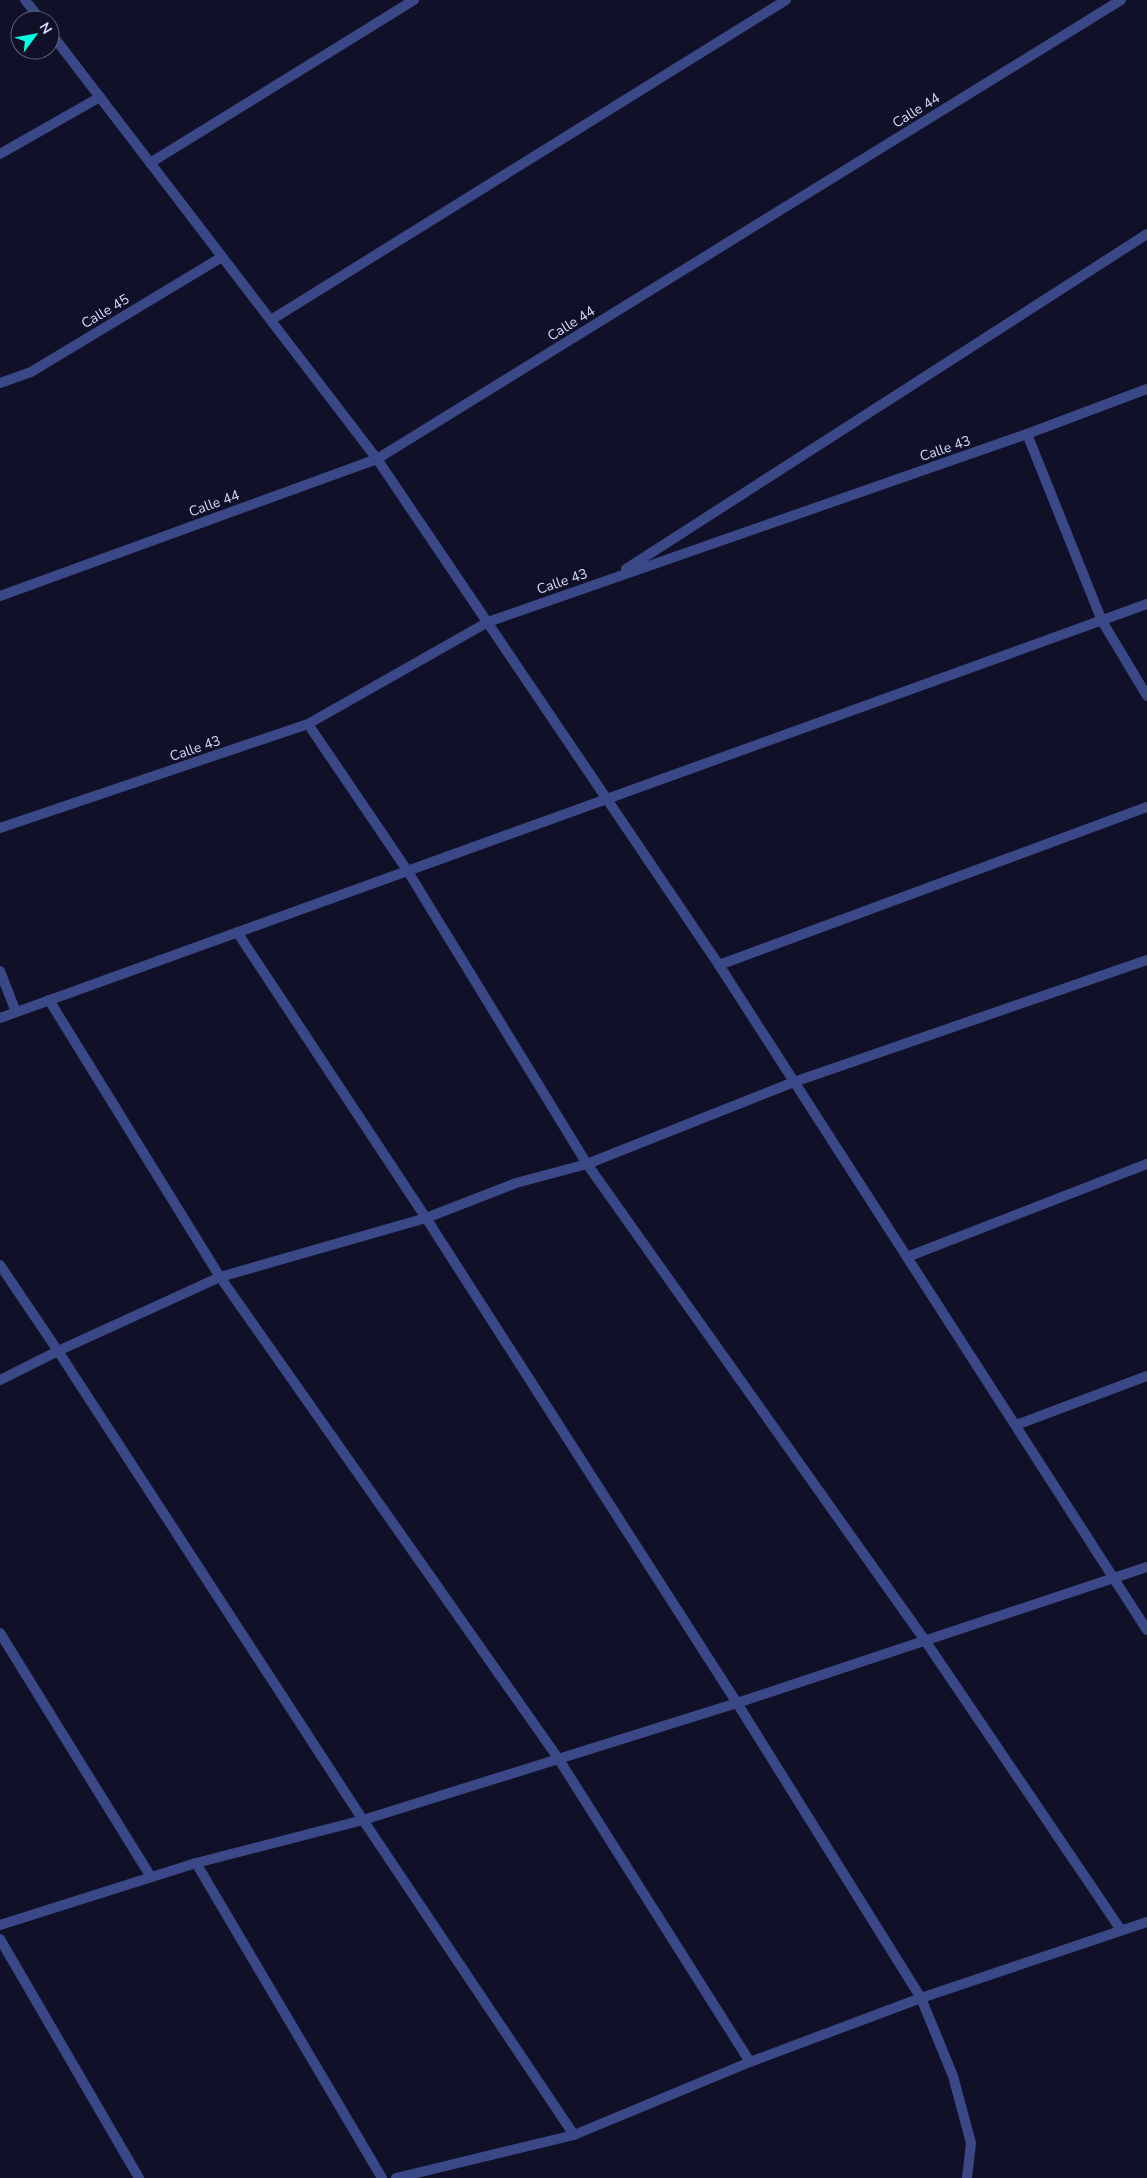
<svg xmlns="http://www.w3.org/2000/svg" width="1147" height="2178" font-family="'Nunito Sans',sans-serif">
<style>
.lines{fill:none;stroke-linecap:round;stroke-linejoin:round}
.street{stroke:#3a4887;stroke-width:10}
.labels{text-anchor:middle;stroke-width:4.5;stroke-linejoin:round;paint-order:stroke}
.street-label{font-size:14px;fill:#d7dbff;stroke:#101128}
</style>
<rect width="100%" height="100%" fill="#101128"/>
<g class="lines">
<!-- street -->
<g class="street">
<polyline points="25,0 41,20"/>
<polyline points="50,32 377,459 719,965 1147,1630"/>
<polyline points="0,154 100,97"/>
<polyline points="150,163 414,0"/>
<polyline points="271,320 786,0"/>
<polyline points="0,383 31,372 222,257"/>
<polyline points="1027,434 1102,621 1147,696"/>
<polyline points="626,569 1147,234"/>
<polyline points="0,596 377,459 1121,0"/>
<polyline points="308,724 407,870 587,1164 924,1639 1121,1930"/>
<polyline points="0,828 308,724 488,622 1027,434 1147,389"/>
<polyline points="237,932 426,1218 737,1703 921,1998 953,2076 971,2143 967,2178"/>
<polyline points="719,965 1147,807"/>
<polyline points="0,971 16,1012"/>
<polyline points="49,1000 220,1277 558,1758 750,2062"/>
<polyline points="0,1018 1147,604"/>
<polyline points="907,1257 1147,1164"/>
<polyline points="0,1265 58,1351 363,1820 574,2135"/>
<polyline points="0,1380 58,1351 220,1277 426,1218 516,1183 587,1164 794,1082 1147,960"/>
<polyline points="1016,1425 1147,1376"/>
<polyline points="0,1633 151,1877"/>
<polyline points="196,1863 382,2178"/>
<polyline points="0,1925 196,1863 363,1820 737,1703 1147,1567"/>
<polyline points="0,1939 139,2178"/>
<polyline points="396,2178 574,2135 750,2062 921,1998 1147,1922"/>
</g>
</g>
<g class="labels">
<!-- street labels -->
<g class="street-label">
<text transform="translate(916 110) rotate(-32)" y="5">Calle 44</text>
<text transform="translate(105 311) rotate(-31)" y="5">Calle 45</text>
<text transform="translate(571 323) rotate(-32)" y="5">Calle 44</text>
<text transform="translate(945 448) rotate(-19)" y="5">Calle 43</text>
<text transform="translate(214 503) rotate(-20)" y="5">Calle 44</text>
<text transform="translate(562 581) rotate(-19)" y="5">Calle 43</text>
<text transform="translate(195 748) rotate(-19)" y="5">Calle 43</text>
</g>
</g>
<!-- north arrow -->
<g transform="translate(35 35) rotate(58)"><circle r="24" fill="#101128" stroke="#60627e"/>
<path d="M0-4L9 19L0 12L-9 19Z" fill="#03ffe1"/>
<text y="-8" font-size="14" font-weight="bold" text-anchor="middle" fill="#d7dbff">N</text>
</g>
</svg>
